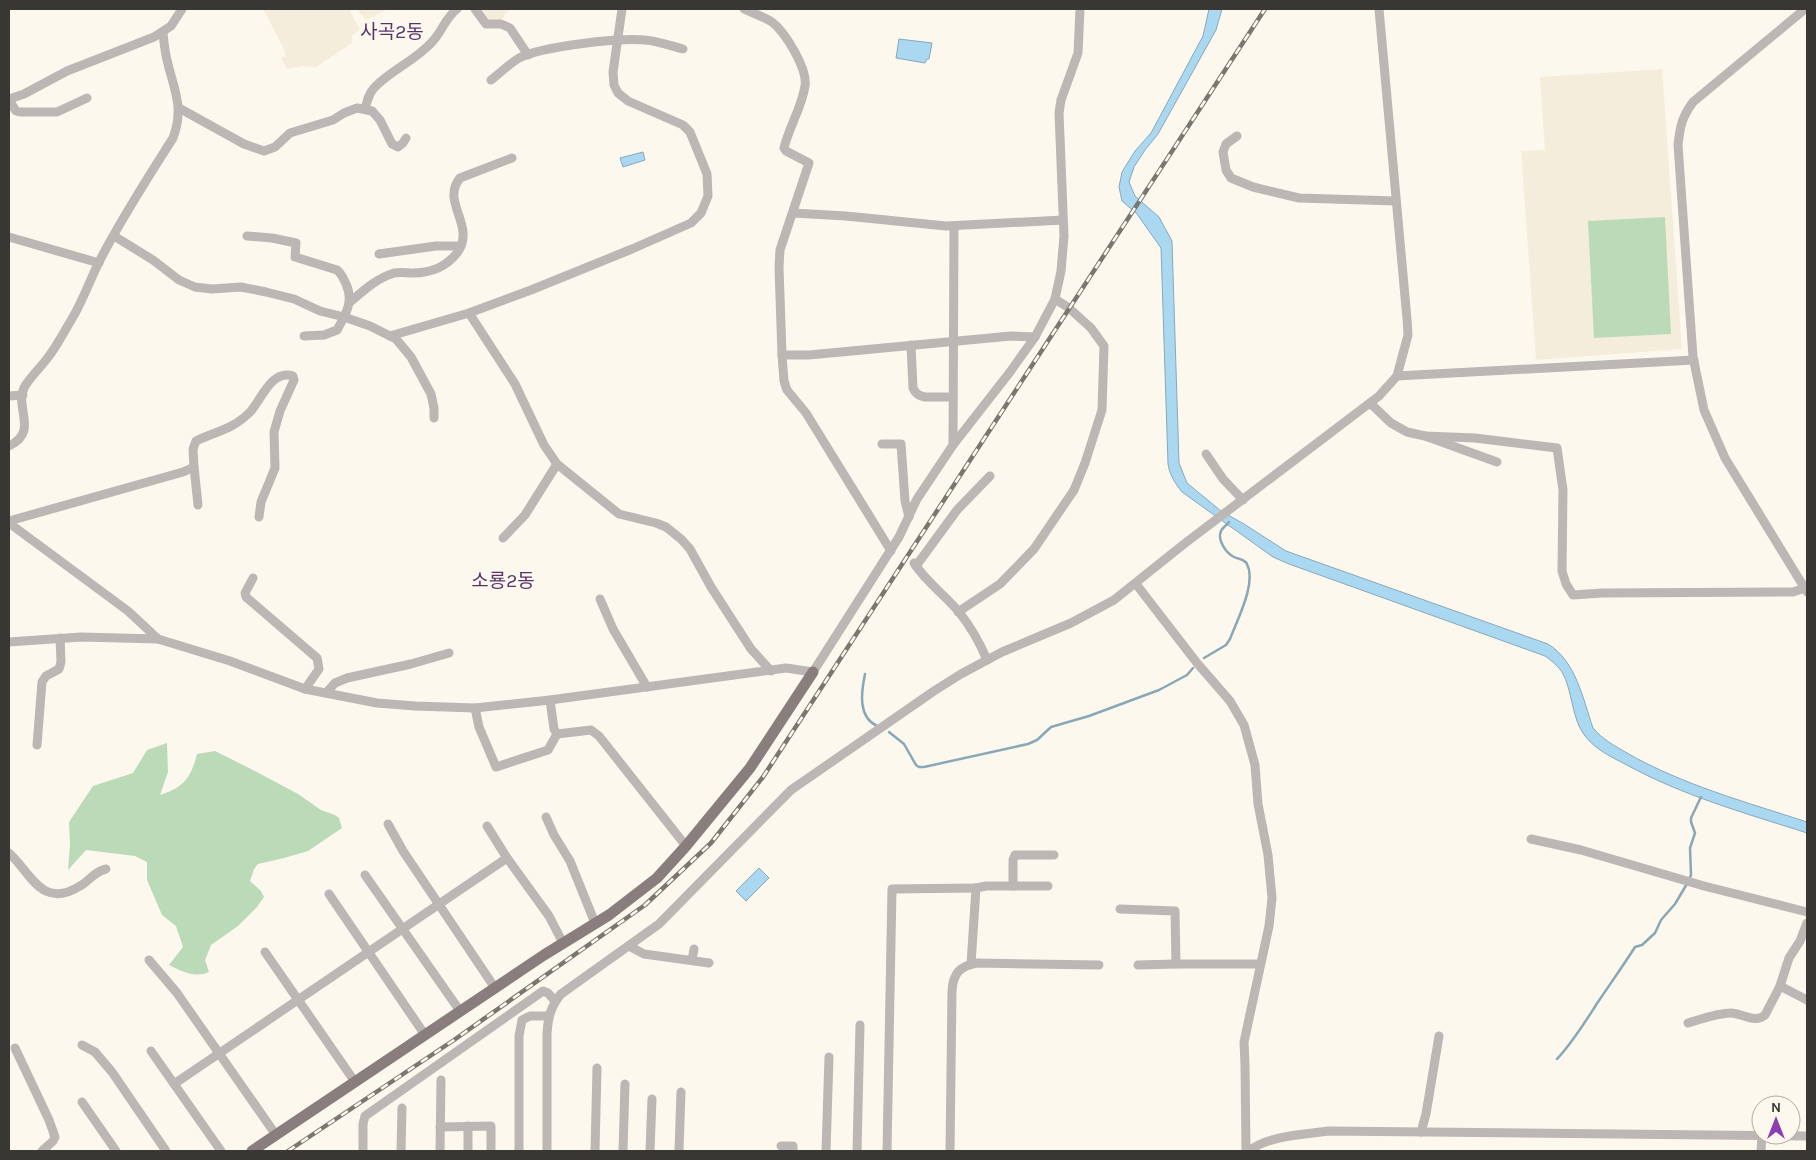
<svg xmlns="http://www.w3.org/2000/svg" width="1816" height="1160" font-family="Karla,'Noto Sans KR',sans-serif">
<style>
.built{fill:#f5eddb}
.green{fill:#bbdab7}
.water{fill:#aad8f1;stroke:#88a8b8}
.lines{fill:none;stroke-linecap:round;stroke-linejoin:round}
.stream{stroke:#88a8b8;stroke-width:2.5}
.minor{stroke:#bcb6b5;stroke-width:9}
.major{stroke:#897e7d;stroke-width:11}
.rail-casing{stroke:#7a7770;stroke-width:4.5}
.rail{stroke:#fdf8ed;stroke-width:2.5;stroke-dasharray:8;stroke-linecap:butt}
.labels{text-anchor:middle;stroke-width:4.5;stroke-linejoin:round;paint-order:stroke}
.quarter-label{font-size:19px;fill:#56336b;stroke:#fdf8ed}
</style>
<rect width="100%" height="100%" fill="#fdf8ed"/>
<!-- built -->
<g class="built">
<polygon points="263,9 354,9 350,11 360,30 352,36 352,43 316,67 302,66 287,69 281,58 286,56 282,45"/>
<polygon points="357,9 388,9 366,20"/>
<polygon points="481,9 509,9 500,22 485,20"/>
<polygon points="1662,69 1682,349 1536,360 1521,151 1545,150 1540,77"/>
</g>
<!-- green -->
<g class="green">
<polygon points="1665,217 1671,334 1594,338 1588,221"/>
<path d="M167 743 168 772 160 795C184 787 191 778 197 754L215 751 251 769 298 794 321 810 335 815 339 818 342 828 308 851 284 858 258 864 254 869 250 881 261 891 264 897 257 907 238 926 211 945 205 960 209 972C196 978 182 972 169 965L183 947 176 926 162 915 147 880V862L135 856 86 850 68 870 70 845 69 822 93 786 133 773 147 750Z"/>
</g>
<!-- water -->
<g class="water">
<path d="M1209 9H1222L1216 30 1158 134 1145 150 1134 167 1129 182 1135 196 1159 217 1172 241 1179 463 1187 483 1221 511 1244 524 1286 551 1548 644C1576 661 1583 699 1593 728 1602 739 1615 746 1627 753 1683 785 1746 802 1807 822V833C1745 813 1683 796 1625 764 1611 757 1595 749 1585 736 1571 718 1573 691 1562 672 1558 666 1551 660 1545 656L1289 564 1273 557 1182 492C1175 483 1170 476 1168 464L1161 248 1137 214 1122 201 1119 187 1122 172 1135 151 1151 133 1203 36Z"/>
<polygon points="899,39 932,43 929,59 927,59 925,63 896,58"/>
<polygon points="643,152 645,160 623,167 620,158"/>
<polygon points="759,868 769,878 746,901 736,891"/>
</g>
<g class="lines">
<!-- stream -->
<g class="stream">
<path d="M1204 658 1226 645 1230 639C1237 620 1257 583 1247 564 1245 559 1238 559 1234 557 1226 553 1217 540 1221 531 1223 527 1227 525 1229 522"/>
<path d="M865 674C861 693 858 717 877 726"/>
<polyline points="889,732 904,744 916,765 919,767 924,767 1028,744 1037,740 1051,727 1089,716 1159,690 1187,675 1193,668"/>
<path d="M1557 1059C1573 1042 1585 1022 1598 1002 1610 984 1623 966 1635 947L1642 945 1655 933 1661 920 1675 904 1688 882 1691 875 1690 848 1695 833 1691 822V818L1701 797"/>
</g>
<!-- minor -->
<g class="minor">
<polyline points="475,9 486,24 501,24 510,28 528,55"/>
<path d="M744 9C753 13 764 17 772 22 785 32 808 69 805 86 802 107 789 127 784 148L786 151 809 163 780 250 779 267 782 355 784 381 787 390 806 413 891 551"/>
<path d="M1805 9 1693 102C1682 117 1680 126 1678 145L1693 357 1704 410 1725 458 1807 592"/>
<path d="M491 80C500 73 509 64 519 58 543 46 618 38 645 40 658 41 671 46 683 49"/>
<polyline points="9,99 24,94 67,71 154,37 171,26 182,9"/>
<polyline points="9,100 16,111 20,112 57,112 87,98"/>
<polyline points="179,108 244,144 264,151 275,147 290,133 333,120 344,113 357,108 372,111 380,120 392,144 398,147 403,143 406,138"/>
<path d="M365 109C367 101 369 93 374 88 391 70 415 61 432 42 442 32 445 18 457 9"/>
<polyline points="1237,136 1226,144 1223,152 1226,170 1231,178 1253,187 1299,198 1396,201"/>
<polyline points="793,213 846,216 946,226 1063,220"/>
<polyline points="114,236 153,260 179,280 195,287 212,289 241,287 266,292 294,299 320,311 344,317 370,326 396,339 411,357 431,394 434,408 434,418"/>
<path d="M247 236 272 238 296 243 295 257 337 270C342 274 343 278 346 284 354 301 346 314 337 330L324 335 304 336"/>
<polyline points="9,237 99,263"/>
<polyline points="379,254 436,246 461,246"/>
<path d="M350 302C363 291 377 278 394 273 401 272 407 273 413 273 430 273 446 267 457 253 477 226 440 202 460 178L512 158"/>
<polyline points="469,313 515,384 544,445 557,464 619,514 656,523 666,527 681,539 690,549 711,587 751,649 771,671"/>
<polyline points="390,336 469,313 531,290 632,249 691,223 701,213 708,196 707,174 690,132 683,125 628,101 618,93 614,85 613,72 622,9"/>
<path d="M911 345 913 388C915 393 919 396 925 397H953"/>
<polyline points="782,355 809,355 1011,336 1035,337"/>
<polyline points="1397,376 1694,360"/>
<polyline points="9,396 23,395"/>
<polyline points="1370,403 1391,423 1407,432 1425,436 1497,462"/>
<polyline points="1425,436 1475,438 1557,448 1563,490 1562,571 1566,584 1573,595 1602,593 1793,592 1805,588"/>
<polyline points="882,444 901,444 905,501 909,517"/>
<polyline points="953,445 954,226"/>
<path d="M9 446C40 431 13 407 25 386 32 375 42 366 49 356 58 344 65 330 73 317 83 300 90 280 99 262 121 219 147 179 173 138 184 109 175 92 168 64 165 54 164 43 163 33"/>
<polyline points="1206,454 1223,479 1243,500"/>
<polyline points="194,467 198,505"/>
<path d="M9 521 183 472 194 467 193 449 196 441C217 431 234 429 251 411 262 398 272 369 293 376L294 380 280 411 274 432 275 468 261 502 259 517"/>
<polyline points="9,523 128,611 158,639"/>
<polyline points="503,538 525,515 557,464"/>
<path d="M914 563C926 582 945 595 959 612 971 627 980 643 987 660"/>
<polyline points="916,566 957,510 990,476"/>
<polyline points="253,578 245,593 246,597 317,658 319,669 305,689"/>
<polyline points="1136,584 1197,663 1230,701 1244,725 1255,765 1258,804 1268,855 1272,898 1269,926 1244,1042 1245,1065 1246,1151"/>
<polyline points="600,599 613,629 647,687"/>
<polyline points="958,612 1000,584 1034,549 1074,490 1085,463 1102,410 1104,346 1091,328 1069,308 1055,299"/>
<polyline points="9,642 81,637 158,639 230,661 305,689 377,703 415,706 475,708 550,700 786,668 813,672 899,537 917,499 953,445 1010,372 1035,337 1055,299 1061,271 1064,236 1059,113 1061,100 1078,53 1080,9"/>
<polyline points="326,693 335,683 347,678 411,664 449,653"/>
<polyline points="550,700 554,729 557,734 591,730 599,736 686,846"/>
<polyline points="475,708 479,727 496,767 548,750 557,734"/>
<polyline points="37,745 42,682 46,676 59,669 61,662 60,638"/>
<polyline points="546,817 554,835 570,861 595,923"/>
<polyline points="388,824 403,851 495,988"/>
<polyline points="487,826 507,858 549,916 563,943"/>
<polyline points="1531,839 1581,850 1704,886 1807,912"/>
<path d="M9 853C31 873 42 910 80 886 89 881 95 871 106 869"/>
<polyline points="365,875 460,1011"/>
<polyline points="1013,886 1013,860 1015,855 1054,855"/>
<polyline points="329,894 425,1035"/>
<polyline points="1120,909 1175,911 1176,964 1260,964"/>
<polyline points="629,946 644,954 709,963"/>
<polyline points="265,952 355,1082"/>
<polyline points="149,960 177,993 276,1135"/>
<polyline points="692,960 694,949"/>
<polyline points="971,964 976,888 986,886 1048,886"/>
<polyline points="1138,965 1176,964"/>
<polyline points="1780,986 1807,1000"/>
<path d="M1688 1023C1702 1019 1717 1013 1731 1013 1742 1013 1755 1024 1765 1015L1780 986 1789 958 1800 941 1807 923"/>
<polyline points="82,1045 95,1052 112,1072 166,1151"/>
<polyline points="15,1048 49,1120 55,1137 53,1141 42,1151"/>
<polyline points="151,1051 221,1151"/>
<polyline points="174,1084 507,858"/>
<polyline points="82,1102 116,1151"/>
<polyline points="440,1127 491,1126 491,1151"/>
<polyline points="1421,1132 1426,1114 1439,1036"/>
<polyline points="781,1146 793,1146 793,1151"/>
<polyline points="363,1151 363,1124 365,1116 543,991 548,993 555,1001"/>
<polyline points="401,1151 402,1108"/>
<polyline points="440,1151 441,1080"/>
<polyline points="468,1151 468,1126"/>
<polyline points="519,1151 519,1036 522,1020 530,1016 548,1016"/>
<path d="M547 1151V1033C548 1017 551 1006 561 994L659 924 791 790 934 691 961 674 1002 652 1071 623 1114 600 1184 544 1379 396 1397 376 1408 335 1407 319 1379 9"/>
<polyline points="595,1151 597,1068"/>
<polyline points="623,1151 625,1084"/>
<polyline points="650,1151 652,1099"/>
<polyline points="679,1151 681,1092"/>
<polyline points="826,1151 829,1057"/>
<polyline points="857,1151 860,1025"/>
<polyline points="887,1151 892,889 976,888"/>
<path d="M950 1151 952 991C953 973 960 966 977 963L1099 965"/>
<path d="M1249 1151C1270 1135 1302 1135 1328 1131L1807 1136"/>
<polyline points="1761,1151 1762,1135"/>
</g>
<!-- major -->
<polyline class="major" points="252,1151 544,955 609,915 657,878 686,846 750,768 813,672"/>
<!-- rail casing -->
<g class="rail-casing">
<polyline id="rail" points="288,1151 454,1040 645,905 711,843 763,777 1265,9"/>
</g>
<!-- rail -->
<use href="#rail" class="rail"/>
</g>
<g class="labels">
<!-- quarter labels -->
<g class="quarter-label">
<text x="392" y="38">사곡2동</text>
<text x="503" y="587">소룡2동</text>
</g>
</g>
<!-- border -->
<rect width="1816" height="1160" fill="none" stroke="#393733" stroke-width="20"/>
<!-- north arrow -->
<g transform="translate(1776 1120)"><circle r="24" fill="#fdf8ed" stroke="#afaba3"/>
<path d="M0-4L9 19L0 12L-9 19Z" fill="#893fb1"/>
<text y="-8" font-size="14" font-weight="bold" text-anchor="middle" fill="#393733">N</text>
</g>
</svg>
